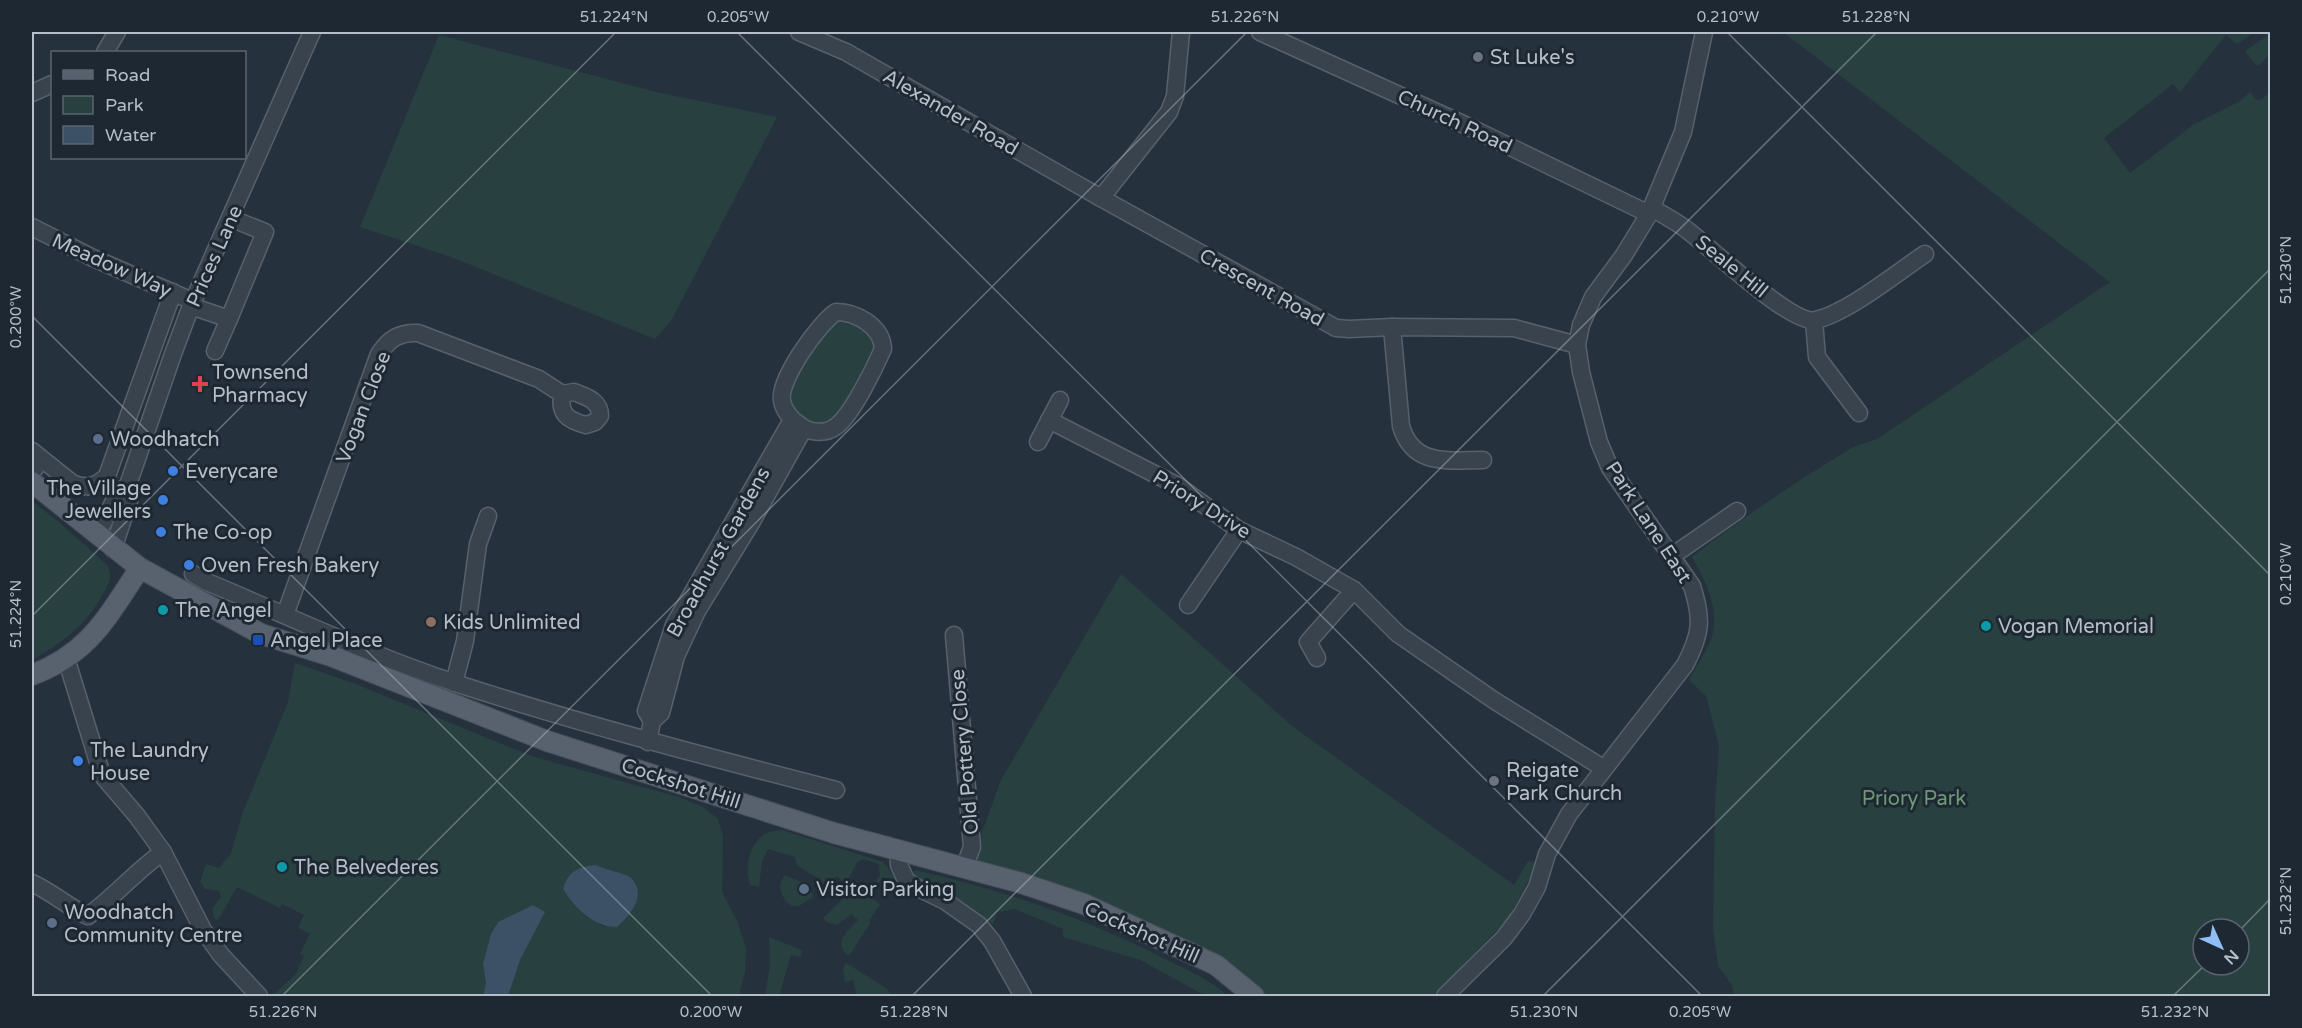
<svg xmlns="http://www.w3.org/2000/svg" width="2302" height="1028" font-family="'Varela Round',sans-serif">
<style>
.green{fill:#284040;fill-rule:evenodd}
.water{fill:#3c5066}
.lines{fill:none;stroke-linecap:round;stroke-linejoin:round}
.minor-casing{stroke:#57616c;stroke-width:19}
.major-casing{stroke:#454f5a;stroke-width:22}
.minor{stroke:#39434e;stroke-width:16}
.major{stroke:#57626e;stroke-width:20}
.ticks{fill:none;stroke:#b5bec9;stroke-width:1.5;stroke-opacity:0.45}
.worship-dot{fill:#6b7280;stroke:#1e2833;stroke-width:2}
.health-dot{fill:#e0444e;stroke:#1e2833;stroke-width:2}
.service-dot{fill:#5c6f8a;stroke:#1e2833;stroke-width:2}
.shop-dot{fill:#3f7fe0;stroke:#1e2833;stroke-width:2}
.culture-dot{fill:#0f9aa8;stroke:#1e2833;stroke-width:2}
.education-dot{fill:#8d6e63;stroke:#1e2833;stroke-width:2}
.transit-dot{fill:#1a4fb4;stroke:#1e2833;stroke-width:2}
.labels{text-anchor:middle;stroke-width:6;stroke-linejoin:round;paint-order:stroke}
.poi-label{font-size:20px;fill:#b5bec9;stroke:#1e2833;text-anchor:start}
.street-label{font-size:20px;fill:#b5bec9;stroke:#1e2833}
.park-label{font-size:20px;fill:#6d9974;stroke:#1e2833}
.neatline{fill:none;stroke:#b5bec9;stroke-width:2}
.ticks-label{font-size:15px;text-anchor:middle;fill:#b5bec9}
</style>
<rect width="100%" height="100%" fill="#25323e"/>
<!-- green -->
<g class="green">
<path d="M1783 32H2255L2237 44 2226 35 2180 92 2173 84 2104 138 2130 173 2193 125 2240 101 2250 92 2256 100H2261L2270 92V996H1734L1732 985 1718 966 1713 929 1715 803 1719 746 1706 696 1689 680C1696 667 1704 655 1710 642 1722 613 1706 581 1692 557 1741 519 1792 484 1845 452 1856 444 1871 443 1883 435L2110 282ZM2203 929H2239V965H2203Z"/>
<polygon points="2270,34 2270,55 2257,66 2245,51"/>
<polygon points="439,35 656,92 777,117 671,321 655,339 451,257 360,227"/>
<polygon points="845,319 870,331 876,349 842,414 828,424 810,424 789,406 789,390 806,355 836,321"/>
<path d="M32 501 59 522 107 565C114 578 107 588 100 599 82 629 61 643 32 660Z"/>
<polygon points="1121,574 1292,726 1514,885 1528,861 1538,863 1508,919 1433,996 1262,996 980,866 976,849 1001,780"/>
<path d="M295 663 353 683 534 757 679 797 703 807 718 819 723 836 722 892 738 923 746 949 745 971 739 996H315L305 994 304 996H276L275 993 295 975 304 956 300 954 310 934 298 928 304 915 282 904 280 908 237 887 218 920 214 918 212 909 221 897 219 891 205 889 200 882 206 864 219 868 231 853 243 812 288 702ZM596 865 607 871 619 872 604 927 588 918 570 900Z"/>
<path d="M782 830 883 862 896 879 895 884 883 877 874 890 872 898 880 904 869 921 871 922 849 956C831 944 848 931 858 920L851 914 837 925 827 922 823 918 851 891 837 876 826 887 816 877 797 866 795 857 768 849 762 862 759 887 750 885C745 868 748 847 763 835 768 832 776 831 782 830ZM863 859 879 864 880 875 871 888 849 879 857 862Z"/>
<path d="M915 870C1002 890 1086 918 1165 959 1186 969 1211 980 1228 996H1206L1140 960 1063 937V929L1015 909 997 912 993 925 974 910 912 876Z"/>
<path d="M785 875 804 883 814 896 799 906H791C781 898 776 885 785 875Z"/>
<polygon points="769,937 802,950 801,957 791,955 779,996 765,996 770,963"/>
<polygon points="846,963 886,988 893,996 857,996 853,980 845,982 843,969"/>
</g>
<!-- water -->
<g class="water">
<path d="M596 865C605 870 626 873 631 878 648 895 630 915 617 927 593 927 576 909 563 889 568 871 578 867 596 865Z"/>
<polygon points="533,905 545,912 520,960 508,996 483,996 486,983 483,964 491,934 498,922"/>
</g>
<g class="lines">
<!-- minor casing -->
<g class="minor-casing">
<g id="minor">
<polyline points="799,32 846,52 1101,198 1336,328 1349,329 1392,327 1514,328 1577,345"/>
<polyline points="1260,32 1465,125 1649,214"/>
<polyline points="105,52 117,32"/>
<polyline points="32,93 52,84"/>
<polyline points="1101,198 1169,112 1175,96 1181,32"/>
<path d="M1652 208C1663 215 1676 221 1687 230 1709 246 1792 326 1816 320 1849 312 1896 273 1925 254"/>
<polyline points="32,227 93,258 183,297"/>
<polyline points="191,306 229,319 265,232 230,218"/>
<path d="M836 312C856 312 882 326 883 349 875 367 851 417 835 427 826 434 810 433 801 426 792 420 784 411 782 401 778 380 819 323 836 312Z"/>
<polyline points="1814,321 1817,357 1859,413"/>
<path d="M1392 327 1401 426C1413 467 1448 460 1483 460"/>
<polyline points="215,351 229,319"/>
<path d="M574 392C586 397 600 400 600 416L595 422 586 425C567 420 559 414 562 394Z"/>
<polyline points="1049,420 1178,486 1239,530 1296,557 1354,590 1398,634 1495,701 1603,768"/>
<polyline points="1038,442 1060,400"/>
<path d="M32 451 72 483C86 489 96 487 107 476L173 292"/>
<polyline points="32,472 41,460"/>
<polyline points="97,535 117,495 128,485"/>
<polyline points="113,549 130,498 128,485 173,354 191,306 312,32"/>
<polyline points="1672,556 1737,511"/>
<path d="M193 574 207 582C289 616 370 655 455 683 581 724 708 757 836 790"/>
<polyline points="1188,605 1239,530"/>
<path d="M285 615 379 354C389 339 399 332 418 333L539 379 562 394"/>
<polyline points="954,635 972,847 964,868"/>
<polyline points="66,658 102,775 137,816 163,852 203,930 221,955 259,996"/>
<polyline points="1317,658 1308,642 1354,590"/>
<polyline points="454,683 465,641 478,544 488,516"/>
<polyline points="652,721 646,711 674,625 792,420"/>
<polyline points="648,742 652,721 661,713 676,656 697,611 751,523 804,428"/>
<polyline points="898,851 899,865 906,880 914,886 945,901 979,925 992,941 1023,996"/>
<path d="M32 883C52 892 68 907 88 916 115 896 136 871 163 852"/>
<path d="M1445 996 1504 938 1522 914 1537 887 1547 854 1569 814 1685 665C1701 634 1703 620 1692 586L1610 468 1599 442 1581 372 1577 345 1581 325 1593 297 1624 255 1649 214 1683 132 1704 32"/>
</g>
</g>
<!-- major casing -->
<g class="major-casing">
<g id="major">
<polyline points="32,482 140,568 261,634 331,656 547,741 834,833 1021,883 1084,904 1216,965 1254,996"/>
<path d="M32 675C90 653 107 617 140 568"/>
</g>
</g>
<!-- minor -->
<use href="#minor" class="minor"/>
<!-- major -->
<use href="#major" class="major"/>
</g>
<!-- ticks -->
<path class="ticks" d="M737 32 1702 996M1727 32 2270 575M32 316 712 996M32 616 616 32M2239 931 2270 899M282 996 1247 32M912 996 1877 32M1543 996 2270 269M2173 996 2205 965"/>
<!-- markers -->
<g class="worship-dot">
<circle cx="1478" cy="57" r="6"/>
<circle cx="1494" cy="781" r="6"/>
</g>
<path class="health-dot" d="M197 375h6v6h6v6h-6v6h-6v-6h-6v-6h6z"/>
<g class="service-dot">
<circle cx="98" cy="439" r="6"/>
<circle cx="804" cy="889" r="6"/>
<circle cx="52" cy="923" r="6"/>
</g>
<g class="shop-dot">
<circle cx="173" cy="471" r="6"/>
<circle cx="163" cy="500" r="6"/>
<circle cx="161" cy="532" r="6"/>
<circle cx="189" cy="565" r="6"/>
<circle cx="78" cy="761" r="6"/>
</g>
<g class="culture-dot">
<circle cx="163" cy="610" r="6"/>
<circle cx="1986" cy="626" r="6"/>
<circle cx="282" cy="867" r="6"/>
</g>
<circle class="education-dot" cx="431" cy="622" r="6"/>
<rect class="transit-dot" x="252" y="634" width="12" height="12" rx="3"/>
<g class="labels">
<!-- poi labels -->
<g class="poi-label">
<text x="1490" y="64">St Luke's</text>
<text x="212" y="379">Townsend<tspan x="212" dy="23">Pharmacy</tspan></text>
<text x="110" y="446">Woodhatch</text>
<text x="185" y="478">Everycare</text>
<text x="151" y="495" text-anchor="end">The Village<tspan x="151" dy="23">Jewellers</tspan></text>
<text x="173" y="539">The Co-op</text>
<text x="201" y="572">Oven Fresh Bakery</text>
<text x="175" y="617">The Angel</text>
<text x="443" y="629">Kids Unlimited</text>
<text x="1998" y="633">Vogan Memorial</text>
<text x="270" y="647">Angel Place</text>
<text x="90" y="757">The Laundry<tspan x="90" dy="23">House</tspan></text>
<text x="1506" y="777">Reigate<tspan x="1506" dy="23">Park Church</tspan></text>
<text x="294" y="874">The Belvederes</text>
<text x="816" y="896">Visitor Parking</text>
<text x="64" y="919">Woodhatch<tspan x="64" dy="23">Community Centre</tspan></text>
</g>
<!-- street labels -->
<g class="street-label">
<text transform="translate(951 112) rotate(30)" y="7">Alexander Road</text>
<text transform="translate(1455 121) rotate(25)" y="7">Church Road</text>
<text transform="translate(214 256) rotate(-66)" y="7">Prices Lane</text>
<text transform="translate(112 265) rotate(24)" y="7">Meadow Way</text>
<text transform="translate(1732 266) rotate(39)" y="7">Seale Hill</text>
<text transform="translate(1262 287) rotate(29)" y="7">Crescent Road</text>
<text transform="translate(363 407) rotate(-69)" y="7">Vogan Close</text>
<text transform="translate(1202 504) rotate(32)" y="7">Priory Drive</text>
<text transform="translate(1649 522) rotate(57)" y="7">Park Lane East</text>
<text transform="translate(718 552) rotate(-61)" y="7">Broadhurst Gardens</text>
<text transform="translate(964 752) rotate(-95)" y="7">Old Pottery Close</text>
<text transform="translate(681 783) rotate(18)" y="7">Cockshot Hill</text>
<text transform="translate(1142 932) rotate(24)" y="7">Cockshot Hill</text>
</g>
<!-- park labels -->
<g class="park-label">
<text x="1914" y="805">Priory Park</text>
</g>
</g>
<!-- border -->
<rect width="2302" height="1028" fill="none" stroke="#1e2833" stroke-width="66"/>
<!-- legend -->
<rect x="51" y="51" width="195" height="108" fill="#1e2833" stroke="#5a646f" stroke-width="1.5"/>
<rect x="63" y="70" width="30" height="9" fill="#57626e" stroke="#5a646f" stroke-width="1.5"/>
<text x="105" y="81" font-size="18" fill="#b5bec9">Road</text>
<rect x="63" y="96" width="30" height="18" fill="#284040" stroke="#5a646f" stroke-width="1.5"/>
<text x="105" y="111" font-size="18" fill="#b5bec9">Park</text>
<rect x="63" y="126" width="30" height="18" fill="#3c5066" stroke="#5a646f" stroke-width="1.5"/>
<text x="105" y="141" font-size="18" fill="#b5bec9">Water</text>
<!-- north arrow -->
<g transform="translate(2221 947) rotate(135)"><circle r="28" fill="#1e2833" stroke="#5a646f" stroke-width="1.5"/>
<path d="M0-4.5L10 22L0 15L-10 22Z" fill="#8fbef4"/>
<text y="-9" font-size="16" font-weight="bold" text-anchor="middle" fill="#b5bec9">N</text>
</g>
<rect x="33" y="33" width="2236" height="962" class="neatline"/>
<g class="ticks-label">
<text x="614" y="22">51.224°N</text>
<text x="738" y="22">0.205°W</text>
<text x="1245" y="22">51.226°N</text>
<text x="1728" y="22">0.210°W</text>
<text x="1876" y="22">51.228°N</text>
<text transform="translate(2286 270) rotate(-90)" y="5">51.230°N</text>
<text transform="translate(16 317) rotate(-90)" y="5">0.200°W</text>
<text transform="translate(2286 574) rotate(-90)" y="5">0.210°W</text>
<text transform="translate(16 614) rotate(-90)" y="5">51.224°N</text>
<text transform="translate(2286 901) rotate(-90)" y="5">51.232°N</text>
<text x="283" y="1017">51.226°N</text>
<text x="711" y="1017">0.200°W</text>
<text x="914" y="1017">51.228°N</text>
<text x="1544" y="1017">51.230°N</text>
<text x="1700" y="1017">0.205°W</text>
<text x="2175" y="1017">51.232°N</text>
</g>
</svg>
